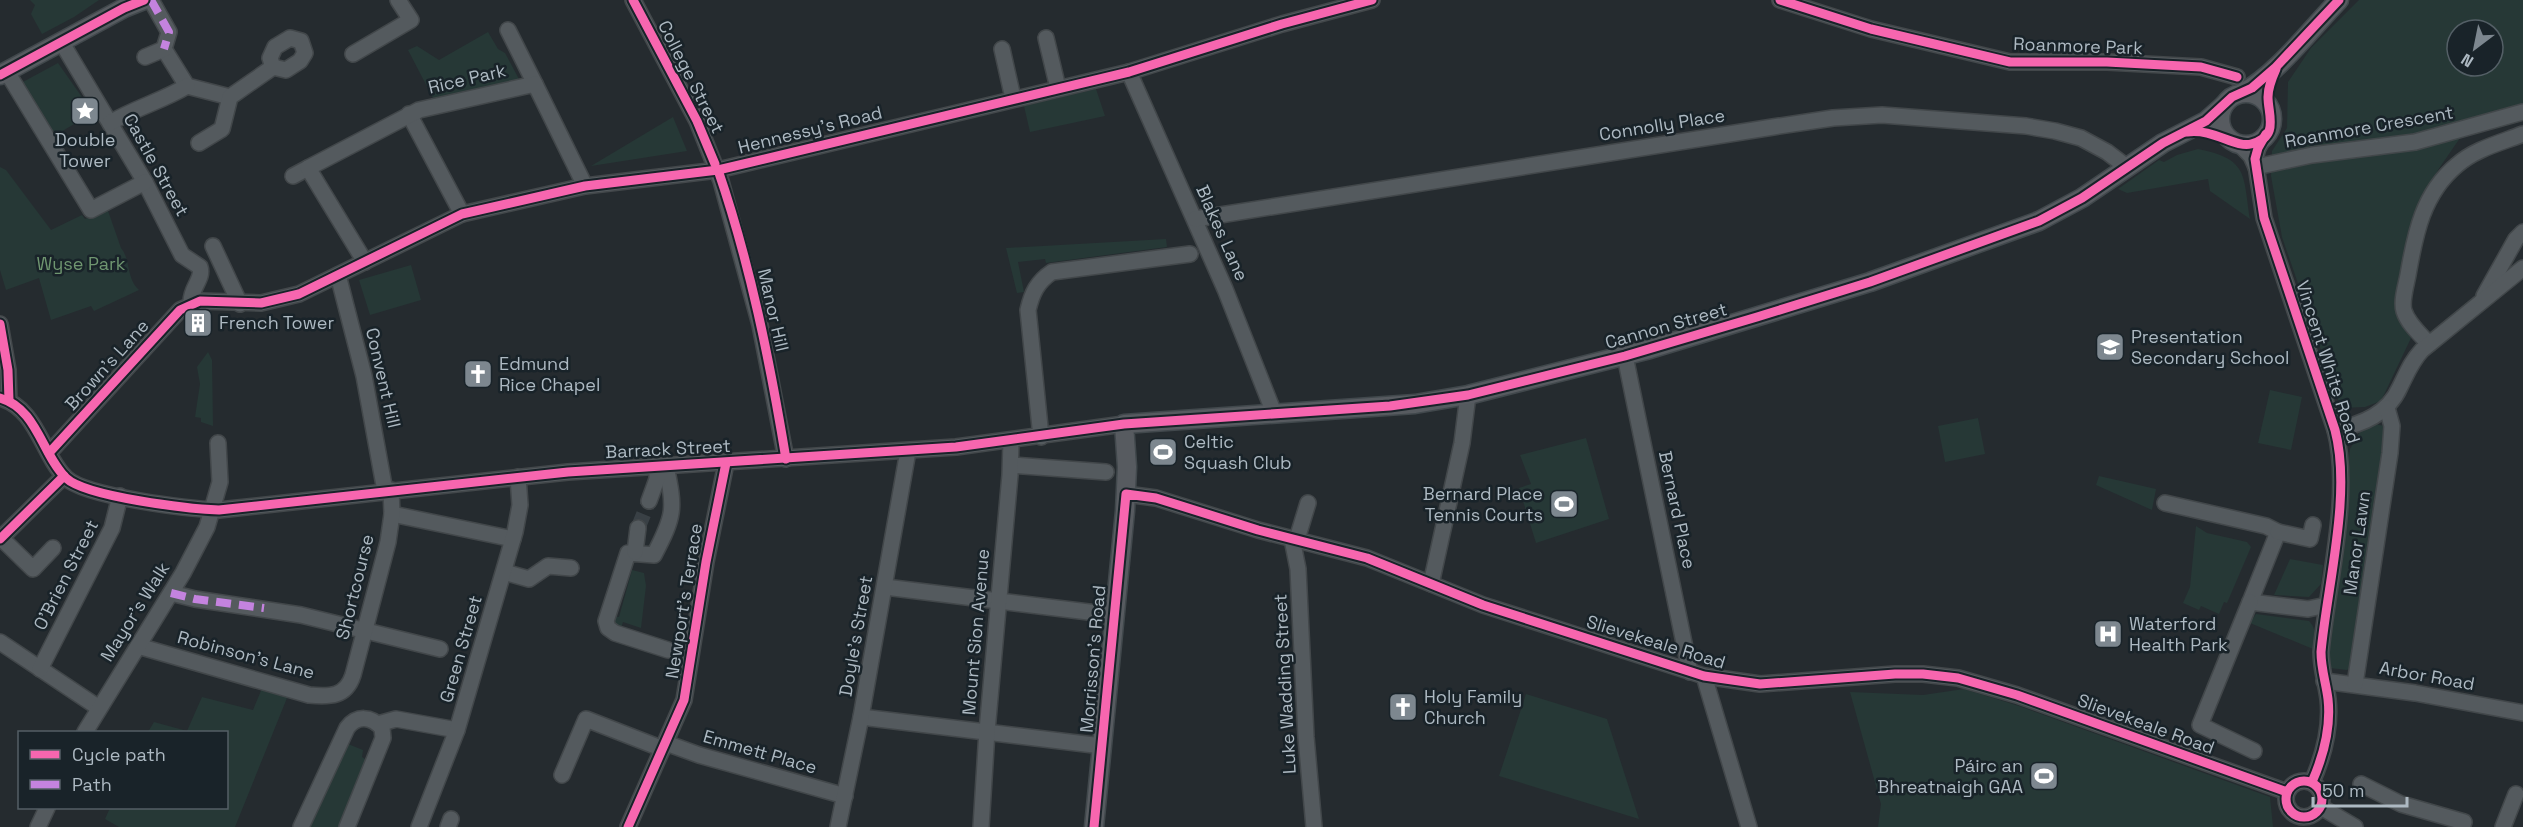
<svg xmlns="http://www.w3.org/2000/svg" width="2523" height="827" font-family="'Space Grotesk',sans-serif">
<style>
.green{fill:#263836;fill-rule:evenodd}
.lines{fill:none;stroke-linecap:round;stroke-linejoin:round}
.minor-tunnel{stroke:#394045;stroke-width:15;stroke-dasharray:15 8;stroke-linecap:butt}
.minor-casing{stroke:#42474a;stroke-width:18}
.major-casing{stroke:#41484c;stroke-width:21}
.minor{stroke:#545a5e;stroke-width:15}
.major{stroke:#575b60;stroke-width:18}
.quiet{stroke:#c483df;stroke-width:8;stroke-dasharray:15 8;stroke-linecap:butt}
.cycleway-casing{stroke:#192329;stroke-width:13}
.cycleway{stroke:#f766af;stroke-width:9}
.labels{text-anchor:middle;stroke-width:5;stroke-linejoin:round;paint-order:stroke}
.street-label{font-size:18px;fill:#adb9c2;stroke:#192329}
.poi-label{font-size:18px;fill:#adb9c2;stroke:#192329;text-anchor:start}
.park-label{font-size:18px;fill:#6f9670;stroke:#192329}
</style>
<rect width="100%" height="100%" fill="#252b2f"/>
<!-- green -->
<g class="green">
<polygon points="30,0 99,0 74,17 42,34 31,14 35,5"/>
<path d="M2359 0H2523V106L2471 122 2438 170 2409 234 2397 309 2411 338 2381 401 2365 407 2341 408 2282 237 2271 176 2272 151 2287 128 2288 82 2311 48ZM2457 30H2493V66H2457Z"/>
<polygon points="488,32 498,49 505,53 520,81 434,100 408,50 417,46 439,60"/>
<polygon points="58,63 84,100 73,106 81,120 59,133 51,132 21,83"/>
<polygon points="1096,89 1105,116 1030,132 1024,106"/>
<polygon points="673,117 687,151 591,166"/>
<path d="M2198 149C2249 159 2243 175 2250 219L2210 191 2208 179 2127 193 2118 189 2159 160 2164 162 2177 155Z"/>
<path d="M0 167 6 170 51 230 82 215 85 219 107 208 121 248C131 260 126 278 139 290L94 311 91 306 51 320 39 278 6 290 0 270Z"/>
<polygon points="1166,239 1167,247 1046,263 1045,259 1018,262 1024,292 1017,293 1006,248"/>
<polygon points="411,265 421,300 370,315 359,280"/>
<polygon points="208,352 212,360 213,426 201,422 201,418 195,417 200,384 197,367"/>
<polygon points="2270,390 2302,397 2291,450 2258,443"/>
<polygon points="1978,418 1985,454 1945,462 1938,426"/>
<polygon points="2374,424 2385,426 2388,434 2352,666 2347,670 2330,668 2328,658 2331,616 2350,449 2360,432"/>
<polygon points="1586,438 1609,519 1536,543 1519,488 1531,484 1520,455"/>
<polygon points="2099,476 2156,489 2152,510 2096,485"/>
<polygon points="2196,526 2207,533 2247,542 2251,547 2227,603 2224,602 2219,614 2201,606 2199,610 2183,603 2190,587"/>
<polygon points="2290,559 2323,565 2321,584 2309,597 2274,595"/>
<polygon points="632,570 644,573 646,586 641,628 623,622 620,631 613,622 614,616 619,617"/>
<path d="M2256 614 2309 621C2317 629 2315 638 2313 649L2250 623Z"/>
<polygon points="263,686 289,693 235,827 119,827 105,819 110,808 226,808 226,732 148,732 154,722 187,731 202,697 253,710"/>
<polygon points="1964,689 2019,706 2270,797 2273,827 1878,827 1881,804 1850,692 1923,695"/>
<polygon points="1526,694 1607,719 1639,819 1499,776"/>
<polygon points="348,744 363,750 362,757 368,761 340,827 308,827"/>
</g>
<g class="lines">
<!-- minor-tunnel -->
<polyline class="minor-tunnel" points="638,528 649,501"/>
<!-- minor casing -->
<g class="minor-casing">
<g id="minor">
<polyline points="151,0 169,32 164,49"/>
<polyline points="633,0 697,121 721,181 760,325 786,459"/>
<polyline points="1780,0 1871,29 2010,62 2107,62 2201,67 2237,77"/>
<polyline points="508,30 535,84"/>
<polyline points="1046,38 1058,88"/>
<path d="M62 43 145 182 182 255 200 267C204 279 190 288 191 303"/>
<polyline points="164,49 187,86 230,97"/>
<polyline points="1002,49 1013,98"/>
<polyline points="353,54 411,20 398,0"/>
<polyline points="145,57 164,49"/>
<polyline points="7,72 91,210 145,182"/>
<polyline points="1129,72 1225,289 1274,413"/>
<polyline points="409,114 462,214"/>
<path d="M110 123C135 108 162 101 187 86"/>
<path d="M2266 134 2258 148 2255 159 2264 218 2335 430C2352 494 2327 586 2321 652 2321 669 2326 683 2328 699 2331 726 2323 757 2312 782"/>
<polyline points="199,143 222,129 230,97 273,67 270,58 275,47 290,38 301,41 305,53 300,61 286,70 273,67"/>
<polyline points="2239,144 2251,156 2256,167"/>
<polyline points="2256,167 2312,155 2415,142 2523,112"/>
<polyline points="293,176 308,168"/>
<polyline points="1195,219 1773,127 1833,118 1882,115 2026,126 2055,131 2081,138 2107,152 2128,168"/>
<polyline points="213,246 240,304"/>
<polyline points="365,262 308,168 419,110 535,84 585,186"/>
<polyline points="338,275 364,376 385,491"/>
<polyline points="2484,296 2516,239 2523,232"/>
<polyline points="0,324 8,370 9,401"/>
<path d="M2429 344C2421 335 2408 324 2404 311 2401 301 2406 286 2408 275 2415 234 2423 193 2457 165 2475 149 2500 143 2523 134"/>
<polyline points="1625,356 1690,672"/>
<path d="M0 398C37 408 42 455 66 478 86 497 190 509 219 510L568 472 956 447 1124 424"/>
<path d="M2335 430C2363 424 2388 414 2400 387 2407 373 2411 362 2422 350L2523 268"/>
<path d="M1041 437 1028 310C1032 293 1037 282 1052 272L1190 254"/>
<polyline points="49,453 180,310 200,301 261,303 299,294 462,214 585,186 718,170 1129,72 1282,24 1372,0"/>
<polyline points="1011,465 1106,472"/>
<path d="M666 466C675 509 675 515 654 555L628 553 606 621 608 628 615 633 668 650"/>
<polyline points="1126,494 1156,498 1258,530 1367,558 1483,605 1704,676 1760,684 1895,674 1923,674 1958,678 2017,695 2287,792"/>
<polyline points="649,501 657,479 657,466"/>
<polyline points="2165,503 2266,526 2278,532 2250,602 2308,609 2327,605"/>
<polyline points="392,514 513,539"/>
<polyline points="2278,532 2310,539 2313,525"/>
<polyline points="1,538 33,569 53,548"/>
<polyline points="0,539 64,476"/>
<polyline points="1292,539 1298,569 1306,737 1314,827"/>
<polyline points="1297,539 1308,503"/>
<polyline points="635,552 638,528"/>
<polyline points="504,572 529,579 548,566 571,568"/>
<polyline points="1431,584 1462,443 1468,395"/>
<polyline points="885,587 1113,615"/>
<polyline points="171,593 195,599 301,615 440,649"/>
<polyline points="2250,602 2200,725 2254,751"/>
<polyline points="0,642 99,708"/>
<path d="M138 646 309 695C330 697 346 697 353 675L388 542 392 514 391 490"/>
<polyline points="40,669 112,528 120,496"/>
<polyline points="1704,676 1749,827"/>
<polyline points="2324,681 2415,693 2523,713"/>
<polyline points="2355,684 2390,453 2392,426 2387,408"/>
<polyline points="861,717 1102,746"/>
<polyline points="378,724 396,719 457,730"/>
<polyline points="85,732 183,573 207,527 220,482 218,443"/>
<polyline points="666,743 699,755 845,796"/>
<polyline points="562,775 586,719 663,749"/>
<circle cx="2304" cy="799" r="18"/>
<polyline points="2361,784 2401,804 2464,822 2462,827"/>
<polyline points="2321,807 2355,827"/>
<polyline points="38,827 47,808"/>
<path d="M301 827 347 728C357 715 371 716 382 728L383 738 347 827"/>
<polyline points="419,827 457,730 515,532 520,505 518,477"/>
<polyline points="448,827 451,819"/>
<polyline points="628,827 684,700 706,562 726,463"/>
<polyline points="838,827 861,717 908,451"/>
<polyline points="981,827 987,731 1010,475 1011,441"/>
<polyline points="2503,827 2516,794"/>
</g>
</g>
<!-- major casing -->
<g class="major-casing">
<g id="major">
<polyline points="0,75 124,8 144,0"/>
<path d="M2242 93C2277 74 2311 29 2339 0"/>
<circle cx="2246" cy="119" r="26"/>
<polyline points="1094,827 1125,511 1127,467 1124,424 1415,404 1468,395 1650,349 1870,282 2039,221 2082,198 2163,143 2206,121 2224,105"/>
</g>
</g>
<!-- minor -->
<use href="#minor" class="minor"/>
<!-- major -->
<use href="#major" class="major"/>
<!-- quiet -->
<g class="quiet">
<polyline points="151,0 169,32 164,49"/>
<polyline points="171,593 195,599 264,608"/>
</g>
<!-- cycleway casing -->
<g class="cycleway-casing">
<g id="cycleway">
<polyline points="633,0 697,121 715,164"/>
<polyline points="1780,0 1871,29 2010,62 2107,62 2201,67 2237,77"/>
<polyline points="0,75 124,8 144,0"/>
<path d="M2187 132C2213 128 2235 148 2251 144 2280 137 2268 115 2268 97 2268 87 2272 78 2276 69"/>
<path d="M2266 134 2258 148 2255 159 2264 218 2335 430C2352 494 2327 586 2321 652 2321 669 2326 683 2328 699 2331 726 2323 757 2312 782"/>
<path d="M718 170C750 263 770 362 786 459"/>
<polyline points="0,324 8,370 9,401"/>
<path d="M0 398C37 408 42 455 66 478 86 497 190 509 219 510L568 472 956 447 1124 424 1390 406 1468 395 1625 356 1757 317 1870 282 2039 221 2082 198 2163 143 2206 121 2232 97 2252 88 2275 68 2339 0"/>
<polyline points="49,453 180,310 200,301 261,303 299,294 462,214 585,186 718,170 1129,72 1282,24 1372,0"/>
<polyline points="0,539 64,476"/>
<circle cx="2304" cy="799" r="18"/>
<polyline points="628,827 684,700 706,562 726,463"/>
<polyline points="1094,827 1126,494 1156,498 1258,530 1367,558 1483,605 1704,676 1760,684 1895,674 1923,674 1958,678 2017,695 2287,792"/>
</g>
</g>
<!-- cycleway -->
<use href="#cycleway" class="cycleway"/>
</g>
<!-- icons -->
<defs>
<g id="sight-square" transform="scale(1.5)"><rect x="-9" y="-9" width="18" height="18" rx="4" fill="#7d878f" stroke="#192329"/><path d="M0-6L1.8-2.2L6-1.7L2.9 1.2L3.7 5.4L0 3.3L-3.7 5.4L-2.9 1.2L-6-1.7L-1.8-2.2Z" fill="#fff"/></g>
<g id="building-square" transform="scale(1.5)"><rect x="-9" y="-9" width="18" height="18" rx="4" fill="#7d878f" stroke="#192329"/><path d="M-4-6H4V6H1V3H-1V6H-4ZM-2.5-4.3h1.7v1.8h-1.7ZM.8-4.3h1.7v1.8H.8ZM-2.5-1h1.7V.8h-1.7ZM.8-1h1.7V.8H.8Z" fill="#fff"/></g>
<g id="school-square" transform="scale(1.5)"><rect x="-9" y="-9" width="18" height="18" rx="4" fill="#7d878f" stroke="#192329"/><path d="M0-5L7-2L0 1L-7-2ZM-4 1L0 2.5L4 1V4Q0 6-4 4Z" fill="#fff"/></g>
<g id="church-square" transform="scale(1.5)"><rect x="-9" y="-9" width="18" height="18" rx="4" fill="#7d878f" stroke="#192329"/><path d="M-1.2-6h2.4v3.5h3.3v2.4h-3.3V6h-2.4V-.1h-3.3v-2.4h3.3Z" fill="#fff"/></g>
<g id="stadium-square" transform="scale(1.5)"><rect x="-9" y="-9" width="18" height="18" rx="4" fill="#7d878f" stroke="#192329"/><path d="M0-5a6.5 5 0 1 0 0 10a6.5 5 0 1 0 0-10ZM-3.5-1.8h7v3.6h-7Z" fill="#fff"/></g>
<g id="hospital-square" transform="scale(1.5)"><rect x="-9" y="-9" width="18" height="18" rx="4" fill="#7d878f" stroke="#192329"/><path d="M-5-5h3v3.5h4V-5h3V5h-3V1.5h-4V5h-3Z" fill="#fff"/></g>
</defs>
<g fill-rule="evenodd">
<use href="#sight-square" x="85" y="111"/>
<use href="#building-square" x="198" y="323"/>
<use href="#school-square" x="2110" y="347"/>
<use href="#church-square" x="478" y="374"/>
<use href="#stadium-square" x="1163" y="452"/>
<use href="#stadium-square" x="1564" y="504"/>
<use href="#hospital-square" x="2108" y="634"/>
<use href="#church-square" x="1403" y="707"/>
<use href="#stadium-square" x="2044" y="776"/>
</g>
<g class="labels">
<!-- street labels -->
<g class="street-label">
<text transform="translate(2078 46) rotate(2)" y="6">Roanmore Park</text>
<text transform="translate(691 77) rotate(63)" y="6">College Street</text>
<text transform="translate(467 79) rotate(-13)" y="6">Rice Park</text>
<text transform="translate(1662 125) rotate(-9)" y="6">Connolly Place</text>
<text transform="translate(2369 127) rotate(-10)" y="6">Roanmore Crescent</text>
<text transform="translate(810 130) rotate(-14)" y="6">Hennessy's Road</text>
<text transform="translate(156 165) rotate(61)" y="6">Castle Street</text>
<text transform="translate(1222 233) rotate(66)" y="6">Blakes Lane</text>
<text transform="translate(773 310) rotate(77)" y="6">Manor Hill</text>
<text transform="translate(1666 326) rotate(-16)" y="6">Cannon Street</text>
<text transform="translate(2328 362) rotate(72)" y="6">Vincent White Road</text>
<text transform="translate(107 365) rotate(-48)" y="6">Brown's Lane</text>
<text transform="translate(383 378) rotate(77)" y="6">Convent Hill</text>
<text transform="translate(668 449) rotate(-3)" y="6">Barrack Street</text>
<text transform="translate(1677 510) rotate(78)" y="6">Bernard Place</text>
<text transform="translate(2357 543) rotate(-82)" y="6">Manor Lawn</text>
<text transform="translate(66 575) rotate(-63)" y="6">O'Brien Street</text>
<text transform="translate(355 587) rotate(-76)" y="6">Shortcourse</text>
<text transform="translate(684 601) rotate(-81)" y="6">Newport's Terrace</text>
<text transform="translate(135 612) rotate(-58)" y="6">Mayor's Walk</text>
<text transform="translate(976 632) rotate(-85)" y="6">Mount Sion Avenue</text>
<text transform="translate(856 636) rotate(-80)" y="6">Doyle's Street</text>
<text transform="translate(1656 642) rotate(17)" y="6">Slievekeale Road</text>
<text transform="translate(461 649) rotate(-74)" y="6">Green Street</text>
<text transform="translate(246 655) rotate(15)" y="6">Robinson's Lane</text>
<text transform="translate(1093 659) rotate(-85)" y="6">Morrisson's Road</text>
<text transform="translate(2427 676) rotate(10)" y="6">Arbor Road</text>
<text transform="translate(1285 684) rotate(-93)" y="6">Luke Wadding Street</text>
<text transform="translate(2146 724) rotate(20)" y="6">Slievekeale Road</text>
<text transform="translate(760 752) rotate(16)" y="6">Emmett Place</text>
</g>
<!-- poi labels -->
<g class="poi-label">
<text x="85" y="146" text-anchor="middle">Double<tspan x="85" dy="21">Tower</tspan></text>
<text x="219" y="329">French Tower</text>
<text x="2131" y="343">Presentation<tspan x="2131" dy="21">Secondary School</tspan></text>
<text x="499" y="370">Edmund<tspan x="499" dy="21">Rice Chapel</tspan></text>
<text x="1184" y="448">Celtic<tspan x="1184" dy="21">Squash Club</tspan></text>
<text x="1543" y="500" text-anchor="end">Bernard Place<tspan x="1543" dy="21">Tennis Courts</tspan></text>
<text x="2129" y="630">Waterford<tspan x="2129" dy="21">Health Park</tspan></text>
<text x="1424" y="703">Holy Family<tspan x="1424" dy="21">Church</tspan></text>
<text x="2023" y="772" text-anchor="end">Páirc an<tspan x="2023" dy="21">Bhreatnaigh GAA</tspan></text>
</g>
<!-- park labels -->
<g class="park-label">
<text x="81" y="270">Wyse Park</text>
</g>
</g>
<!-- legend -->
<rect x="18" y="731" width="210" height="78" fill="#192329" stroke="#545f66" stroke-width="1.5"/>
<rect x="30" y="750" width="30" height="9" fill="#f766af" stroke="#545f66" stroke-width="1.5"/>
<text x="72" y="761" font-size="18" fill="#adb9c2">Cycle path</text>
<rect x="30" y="780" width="30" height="9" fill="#c483df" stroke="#545f66" stroke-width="1.5"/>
<text x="72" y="791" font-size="18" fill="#adb9c2">Path</text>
<!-- north arrow -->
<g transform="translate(2475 48) rotate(212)"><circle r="28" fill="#192329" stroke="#545f66" stroke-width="1.5"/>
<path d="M0-4.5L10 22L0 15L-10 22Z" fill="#7d878f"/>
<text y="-9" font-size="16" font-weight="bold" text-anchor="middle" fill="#adb9c2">N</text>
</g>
<!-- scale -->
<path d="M2313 797v9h94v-9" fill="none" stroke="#adb9c2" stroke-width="3"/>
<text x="2322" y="797" font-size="18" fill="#adb9c2" stroke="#192329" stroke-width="4.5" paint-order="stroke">50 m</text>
</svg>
